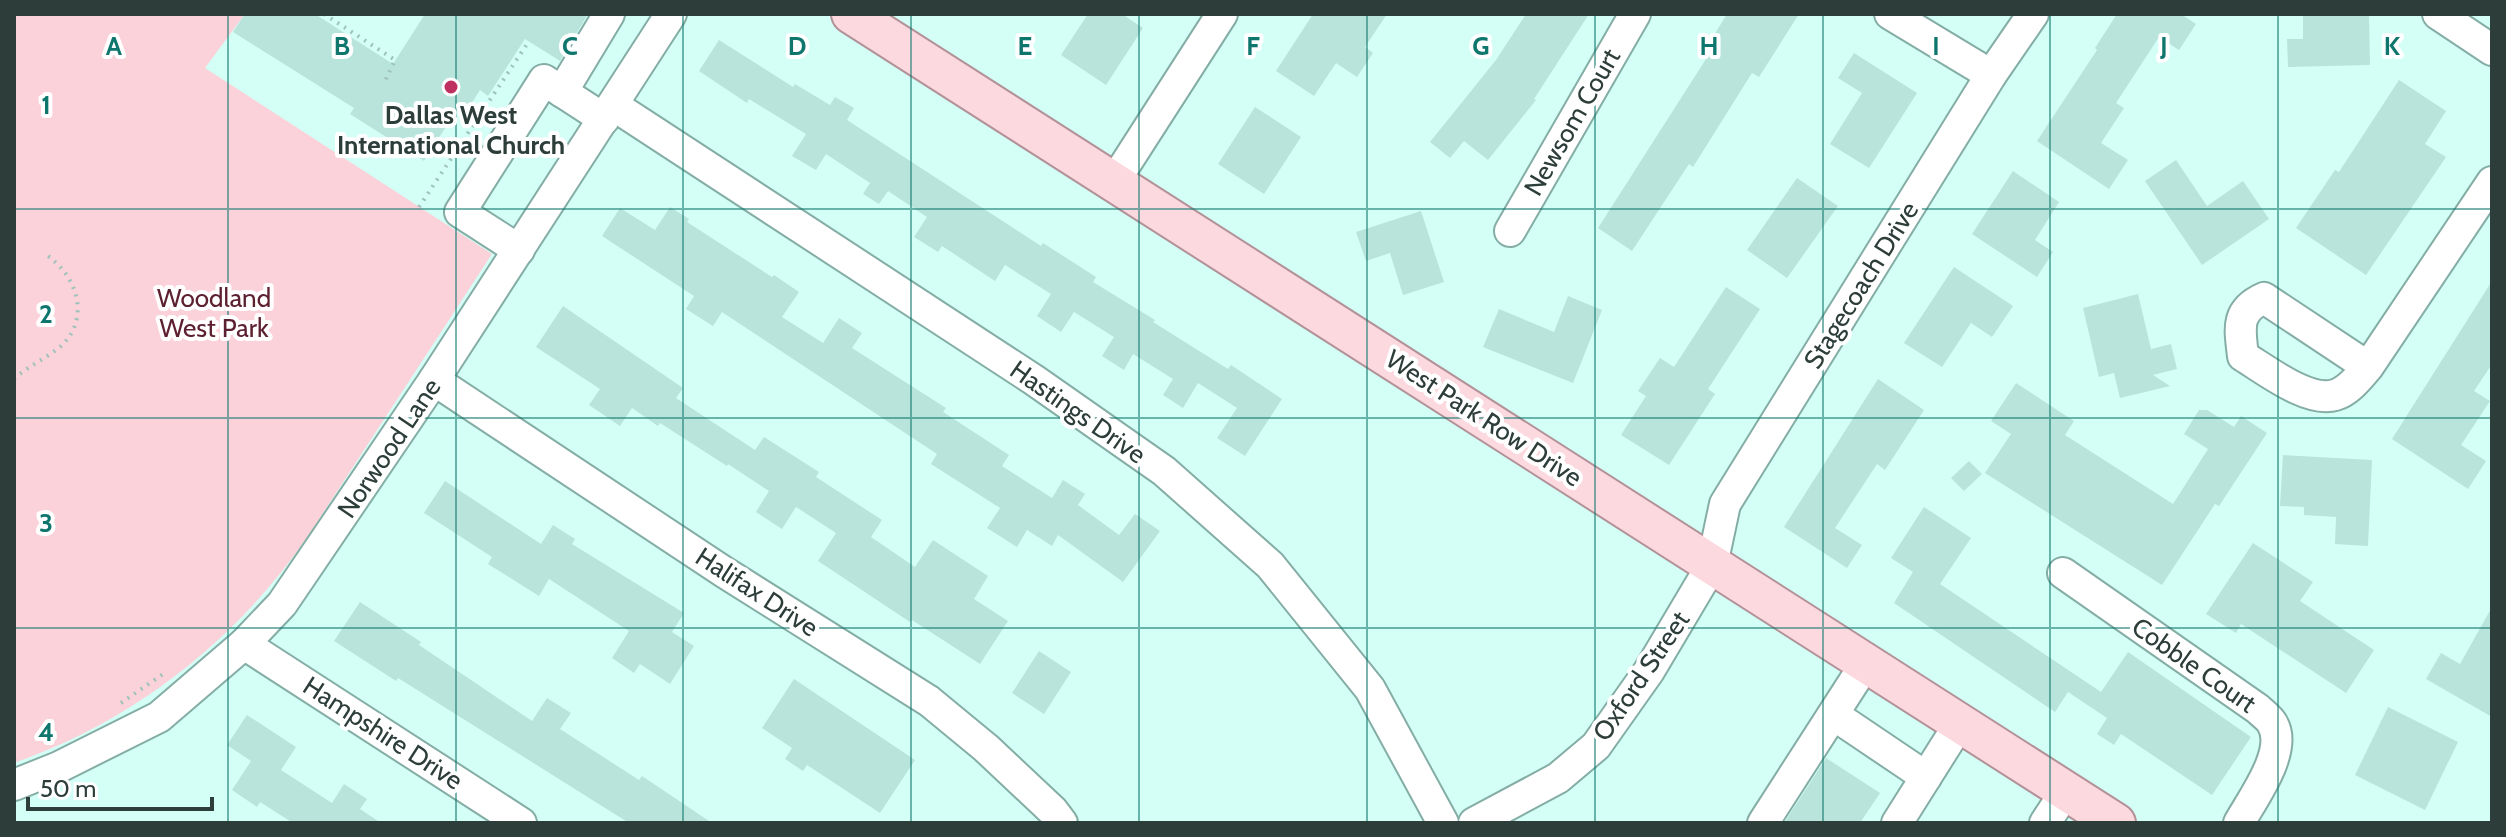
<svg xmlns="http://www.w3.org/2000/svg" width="2506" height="837" font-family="Cabin,sans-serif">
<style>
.green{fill:#fbd2d9}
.building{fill:#b9e4db}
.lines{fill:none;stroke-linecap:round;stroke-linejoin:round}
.minor-casing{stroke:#84ada5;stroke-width:34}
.major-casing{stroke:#b29298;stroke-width:42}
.path{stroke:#9fc2bb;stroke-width:4;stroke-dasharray:2 6;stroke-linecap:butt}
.minor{stroke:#fff;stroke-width:30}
.major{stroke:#fcd9df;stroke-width:38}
.grid{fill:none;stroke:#0f766e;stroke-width:2;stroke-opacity:0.55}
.poi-dot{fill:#be305f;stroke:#fff;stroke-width:3}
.labels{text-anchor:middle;stroke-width:8;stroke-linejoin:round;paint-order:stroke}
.poi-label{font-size:26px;font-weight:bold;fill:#2c3d3a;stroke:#fff}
.street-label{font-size:26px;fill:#2c3d3a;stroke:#fff}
.park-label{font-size:26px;fill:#5d2031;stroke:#fff}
.grid-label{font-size:26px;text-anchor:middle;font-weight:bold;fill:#0f766e;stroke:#fff;stroke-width:8;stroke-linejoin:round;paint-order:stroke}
</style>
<rect width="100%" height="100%" fill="#d3fff6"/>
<!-- green -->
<path class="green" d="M14 14H245L205 68 492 254 308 536C236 641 134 721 14 763Z"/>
<!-- building -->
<g class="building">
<polygon points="245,14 315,14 393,64 425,14 588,14 560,61 525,39 488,96 480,90 464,115 456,111 424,161 350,114 354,108 233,32"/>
<polygon points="1088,14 1122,14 1143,28 1106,85 1061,55"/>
<polygon points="1313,14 1387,14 1365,47 1373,53 1357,77 1336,63 1314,96 1276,71"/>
<polygon points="1526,14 1589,14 1534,99 1536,100 1488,160 1464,141 1450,158 1430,142 1496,60"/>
<polygon points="1727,14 1799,14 1759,77 1752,73 1693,167 1689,164 1632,251 1598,228 1713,48 1708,45"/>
<polygon points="2117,14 2181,14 2196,24 2179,50 2159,37 2116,103 2124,108 2101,143 2128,160 2109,189 2037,141 2097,50 2095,48"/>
<polygon points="2303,14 2369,14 2370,65 2288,67 2287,39 2303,39"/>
<polygon points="719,40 793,87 795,84 830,105 835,97 854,108 847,120 1041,246 1043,243 1096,277 1093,282 1155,320 1153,322 1228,369 1231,365 1282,399 1245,456 1217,438 1237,408 1198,383 1183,408 1163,395 1173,379 1133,354 1124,370 1102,356 1114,337 1074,312 1061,332 1037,316 1051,294 1005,265 995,281 942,246 938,252 914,237 927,217 888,191 879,204 863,194 870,183 826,154 816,170 792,156 806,134 749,99 747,103 699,71"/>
<polygon points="1854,53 1917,93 1869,168 1830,144 1862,93 1838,78"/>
<polygon points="2399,80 2446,111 2425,144 2446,157 2366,275 2296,228 2335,170 2339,172"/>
<polygon points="1255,107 1301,137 1264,194 1218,164"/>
<polygon points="2176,160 2207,206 2243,181 2269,219 2202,265 2145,181"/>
<polygon points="2013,171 2059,202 2035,240 2053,252 2037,277 1972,234"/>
<polygon points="1797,178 1838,206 1787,278 1747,250"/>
<polygon points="670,207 689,219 687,222 772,277 774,275 799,292 782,317 823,343 839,318 862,333 852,348 946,408 943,412 1009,455 1002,466 1052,498 1063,480 1085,494 1078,505 1119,535 1135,514 1160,531 1123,582 1058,535 1052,546 1027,530 1017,547 987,528 1000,508 931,464 937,454 722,312 713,326 686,309 694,296 602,236 620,208 655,230"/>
<polygon points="1421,211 1444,282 1403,295 1390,253 1366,261 1356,232"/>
<polygon points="1954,267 2013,306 1992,337 1971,323 1942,367 1904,343"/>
<polygon points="2492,281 2492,364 2474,391 2490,401 2461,445 2486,461 2468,489 2392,439"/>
<polygon points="1726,287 1760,309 1708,389 1715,394 1669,465 1621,435 1646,396 1638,391 1660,358 1674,367"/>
<polygon points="2138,294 2151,349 2171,344 2177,369 2153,375 2170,386 2120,398 2114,373 2099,377 2083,308"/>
<polygon points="1568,296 1602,310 1573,383 1483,347 1499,309 1554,332"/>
<polygon points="563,306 683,388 676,398 755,450 764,437 819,472 816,477 882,520 871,537 915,567 933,540 988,576 974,599 1008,621 980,664 912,620 910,622 818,561 836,533 796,507 782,529 756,512 769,491 728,464 727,466 660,423 658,426 632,408 620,426 589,405 600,389 536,347"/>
<polygon points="1878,379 1924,410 1885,470 1877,464 1835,528 1862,545 1847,568 1784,527"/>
<polygon points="2016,383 2074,421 2065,435 2173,504 2208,449 2184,434 2199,410 2207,410 2234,427 2241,416 2267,433 2219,506 2215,504 2162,585 1985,473 2011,434 1991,421"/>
<polygon points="2283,455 2372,460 2368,546 2335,544 2336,517 2304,515 2304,507 2280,506"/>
<polygon points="1969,461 1982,474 1964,491 1951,478"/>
<polygon points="445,481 541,544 553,525 575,539 572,544 684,613 672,632 694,646 670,684 640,664 634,673 612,658 629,631 549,579 539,596 488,564 492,557 424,513"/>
<polygon points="1924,507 1971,538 1940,584 2101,692 2128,652 2251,737 2212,795 2121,734 2114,745 2097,734 2107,718 2068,692 2055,712 1894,603 1913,572 1891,558"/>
<polygon points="2253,543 2313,582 2300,601 2374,650 2346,693 2241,624 2236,633 2206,614"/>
<polygon points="360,602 421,642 419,645 532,721 547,698 571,713 560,729 639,780 642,776 712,823 629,823 398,678 396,681 334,641"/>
<polygon points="2492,607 2492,717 2426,679 2441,653 2460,664"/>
<polygon points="1039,651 1071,672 1044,714 1012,693"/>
<polygon points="794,679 915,760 880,813 807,765 803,771 785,759 792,748 762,728"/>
<polygon points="2388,707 2458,742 2425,810 2355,775"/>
<polygon points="247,715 296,747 281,770 332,803 344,784 367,799 360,809 381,823 293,823 260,802 257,807 232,790 251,761 227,745"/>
<polygon points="1826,758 1880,793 1860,823 1784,823"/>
</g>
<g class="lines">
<!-- minor casing -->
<g class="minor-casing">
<g id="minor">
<polyline points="1890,14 1991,75"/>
<polyline points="2438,14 2492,50"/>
<polyline points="562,92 609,14"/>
<polyline points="613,105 1034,380 1164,471 1270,565 1370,689 1443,823"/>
<polyline points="1114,182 1222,14"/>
<polyline points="1510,231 1635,14"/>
<polyline points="519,250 460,212 544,80 604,119"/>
<path d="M2368 367 2264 298C2235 311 2240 329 2243 356 2266 370 2308 403 2335 395 2349 391 2359 377 2368 367L2492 182"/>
<polyline points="434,380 724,572 929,701 986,748 1053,811 1062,823"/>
<path d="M2063 573 2258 709C2262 713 2269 718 2272 723 2289 750 2253 798 2239 823"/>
<polyline points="244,644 521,823"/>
<polyline points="1834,715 1926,777"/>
<polyline points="14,785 59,767 159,717 244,644 282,604 434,380 671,14"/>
<polyline points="1474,823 1558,778 1596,746 1649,671 1712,565 1725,504 1991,75 2033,14"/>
<polyline points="1763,823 1866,663"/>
<polyline points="1897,823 1960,723"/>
<polyline points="2045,823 2066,791"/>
</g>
</g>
<!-- major casing -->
<g class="major-casing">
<polyline id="major" points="851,14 2116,823"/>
</g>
<!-- path -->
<g class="path">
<polyline points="324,14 395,60 384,83"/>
<polyline points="419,207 529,41"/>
<path d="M14 379C28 366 47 358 61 346 92 317 76 274 45 254"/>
<polyline points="121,703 166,672"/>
</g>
<!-- minor -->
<use href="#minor" class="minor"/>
<!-- major -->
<use href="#major" class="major"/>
</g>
<!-- grid -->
<path class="grid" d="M228 14V823M456 14V823M683 14V823M911 14V823M1139 14V823M1367 14V823M1595 14V823M1823 14V823M2050 14V823M2278 14V823M14 209H2492M14 418H2492M14 628H2492"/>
<!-- markers -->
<circle class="poi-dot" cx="451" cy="87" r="8"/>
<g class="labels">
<!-- poi labels -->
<g class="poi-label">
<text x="451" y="124">Dallas West<tspan x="451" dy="30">International Church</tspan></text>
</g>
<!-- street labels -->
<g class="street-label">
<text transform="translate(1572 122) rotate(-60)" y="9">Newsom Court</text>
<text transform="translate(1861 285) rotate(-58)" y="9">Stagecoach Drive</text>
<text transform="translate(1078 412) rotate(35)" y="9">Hastings Drive</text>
<text transform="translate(1484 418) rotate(33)" y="9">West Park Row Drive</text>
<text transform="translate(389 448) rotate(-56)" y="9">Norwood Lane</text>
<text transform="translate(757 592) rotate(33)" y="9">Halifax Drive</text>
<text transform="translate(2194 665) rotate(35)" y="9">Cobble Court</text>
<text transform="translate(1641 676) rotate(-56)" y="9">Oxford Street</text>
<text transform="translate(383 733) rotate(33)" y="9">Hampshire Drive</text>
</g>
<!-- park labels -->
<g class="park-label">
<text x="214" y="307">Woodland<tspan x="214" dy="30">West Park</tspan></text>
</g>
</g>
<g class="grid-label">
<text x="114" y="55">A</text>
<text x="342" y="55">B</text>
<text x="570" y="55">C</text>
<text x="797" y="55">D</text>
<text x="1025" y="55">E</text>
<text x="1253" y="55">F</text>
<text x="1481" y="55">G</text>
<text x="1709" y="55">H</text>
<text x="1936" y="55">I</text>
<text x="2164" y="55">J</text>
<text x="2392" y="55">K</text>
<text x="46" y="114">1</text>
<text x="46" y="323">2</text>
<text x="46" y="532">3</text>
<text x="46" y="741">4</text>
</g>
<!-- border -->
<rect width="2506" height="837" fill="none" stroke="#2c3d3a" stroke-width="32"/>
<!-- scale -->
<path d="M28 797v12h184v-12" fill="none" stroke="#2c3d3a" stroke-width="4"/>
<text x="40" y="797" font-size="24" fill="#2c3d3a" stroke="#ffffff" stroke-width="6" paint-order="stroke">50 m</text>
</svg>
